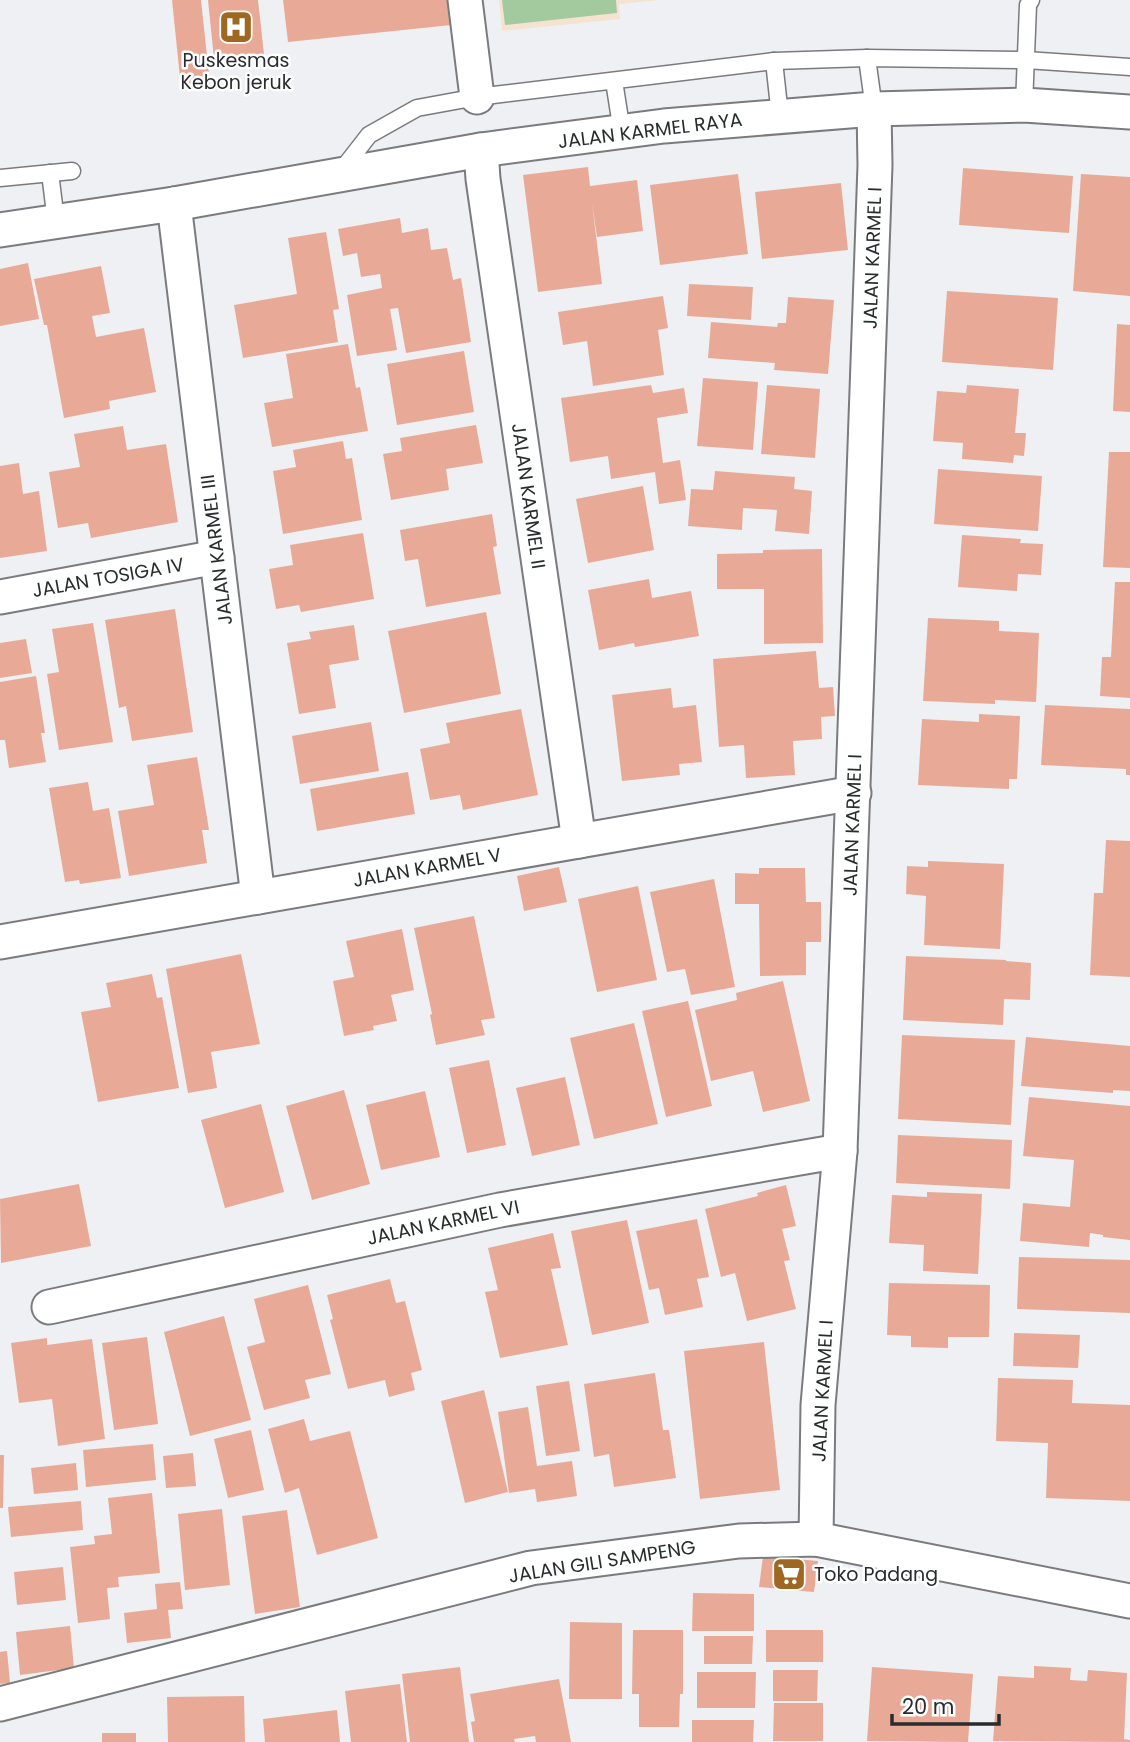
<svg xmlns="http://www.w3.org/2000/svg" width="1130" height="1742" font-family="Poppins,sans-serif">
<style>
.education{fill:#f5e3d2}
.pitch{fill:#a3ca9e}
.building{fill:#e8aa96}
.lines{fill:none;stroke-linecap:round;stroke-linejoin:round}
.lane-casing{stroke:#7a7b7f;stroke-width:19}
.street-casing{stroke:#7a7b7f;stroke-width:37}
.lane{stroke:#fff;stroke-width:16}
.street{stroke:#fff;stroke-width:33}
.labels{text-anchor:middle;stroke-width:5;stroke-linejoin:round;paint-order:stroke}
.poi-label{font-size:19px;fill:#2a2b2d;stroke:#fdfefe}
.street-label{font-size:19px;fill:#2a2b2d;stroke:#fdfefe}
</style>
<rect width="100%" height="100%" fill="#eef0f4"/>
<!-- education -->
<polygon class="education" points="499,0 660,0 619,4 620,19 502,31"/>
<!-- pitch -->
<polygon class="pitch" points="502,0 616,0 617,13 505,25"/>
<!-- building -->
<g class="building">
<polygon points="172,0 201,0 210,84 181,87"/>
<polygon points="208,0 258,0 264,54 214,59"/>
<polygon points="283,0 456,0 461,24 288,42"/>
<polygon points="588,167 590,186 637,180 643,231 597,237 592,203 602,284 538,292 523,175"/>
<polygon points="963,168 1073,176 1069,233 959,225"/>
<polygon points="738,174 748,254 660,265 650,185"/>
<polygon points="1081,174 1130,177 1130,296 1073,291"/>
<polygon points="841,183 848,250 762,259 755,192"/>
<polygon points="400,218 402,233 428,228 431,250 447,248 453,280 461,278 471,342 406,353 398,308 390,309 397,350 357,356 347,295 382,288 380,274 361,277 357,253 343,256 338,229"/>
<polygon points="326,232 339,309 333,310 338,342 243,358 234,305 297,294 288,238"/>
<polygon points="28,263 39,319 0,326 0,269"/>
<polygon points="101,266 110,313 92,316 96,337 144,328 156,392 109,401 110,409 64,418 47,325 44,325 34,279"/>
<polygon points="689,284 753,287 751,320 687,316"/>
<polygon points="947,291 1058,298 1053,370 942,362"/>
<polygon points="663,296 668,328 658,330 664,375 593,386 587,341 563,345 558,312"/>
<polygon points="788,297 834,300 828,374 774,370 775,363 708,358 711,322 777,327 778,323 786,323"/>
<polygon points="1117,324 1130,325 1130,412 1113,411"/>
<polygon points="348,344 356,388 360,387 368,431 272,447 264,403 293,398 286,354"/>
<polygon points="464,351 474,412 397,425 387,364"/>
<polygon points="703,378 758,382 753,450 697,446"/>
<polygon points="651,385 653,393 684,388 688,413 657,418 663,463 680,460 686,500 659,504 655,472 611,479 608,456 570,462 561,398"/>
<polygon points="767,385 820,389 815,458 761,454"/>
<polygon points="967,385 1019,389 1015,433 1026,433 1024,456 1014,455 1013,463 962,459 963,443 933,441 937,391 966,393"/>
<polygon points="476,425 483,463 446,469 449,490 391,500 383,454 402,451 400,438"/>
<polygon points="123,426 127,450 166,444 178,522 91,538 88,523 58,528 49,472 80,467 74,434"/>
<polygon points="343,441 346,459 352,458 362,520 283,534 273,471 296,467 293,450"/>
<polygon points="1109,452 1130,452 1130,568 1103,567"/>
<polygon points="19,463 23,494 39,491 47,551 0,558 0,466"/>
<polygon points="938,469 1042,476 1038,531 934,524"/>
<polygon points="715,471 795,477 794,489 812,491 809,534 775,531 777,510 743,508 742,530 688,526 691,489 713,490"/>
<polygon points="643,486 654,550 588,563 576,499"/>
<polygon points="492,514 497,546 493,547 501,594 426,607 418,559 405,561 400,530"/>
<polygon points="363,533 374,599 301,612 299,605 276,609 269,569 293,565 290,545"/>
<polygon points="962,535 1021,539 1020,543 1043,544 1041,575 1018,574 1017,591 958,587"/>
<polygon points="822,549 823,643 764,644 764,589 717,589 717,554 763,553 763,550"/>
<polygon points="649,579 652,598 691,591 699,636 635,647 634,643 599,650 588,590"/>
<polygon points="1115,582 1130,582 1130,698 1100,696 1102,657 1111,657"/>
<polygon points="175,609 193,732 132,741 126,706 119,708 105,620"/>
<polygon points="486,612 501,694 404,713 388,631"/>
<polygon points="928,618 999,621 999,631 1039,633 1036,702 995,700 995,704 923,701"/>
<polygon points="93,623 113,742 59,750 47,674 59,672 52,629"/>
<polygon points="354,625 359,660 329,665 336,708 299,714 287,643 311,639 309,632"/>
<polygon points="26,639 32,673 0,678 0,643"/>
<polygon points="816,651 819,688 833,687 835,716 821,717 822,739 793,741 795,775 746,778 744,745 719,747 713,659"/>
<polygon points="36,676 45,733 41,733 46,762 9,768 5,740 0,740 0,682"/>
<polygon points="671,688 673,708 696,705 702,762 679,764 680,775 622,781 612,695"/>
<polygon points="1045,705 1130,709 1130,775 1126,775 1126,769 1041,765"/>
<polygon points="521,709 538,795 463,810 460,795 430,800 420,749 450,743 446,723"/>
<polygon points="979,714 1020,716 1017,779 1009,779 1009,789 918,785 922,719 979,722"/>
<polygon points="371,722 379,771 300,784 292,736"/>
<polygon points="197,757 209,830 202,830 207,863 129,876 118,811 154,805 147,765"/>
<polygon points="408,772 415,814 317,831 310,789"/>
<polygon points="88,782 93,811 109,808 121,878 80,884 79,880 65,882 49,788"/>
<polygon points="1106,840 1130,841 1130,977 1090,975 1094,893 1103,893"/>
<polygon points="928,861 1004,864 1000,949 924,945 926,896 906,894 907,866 928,867"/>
<polygon points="559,867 567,902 524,911 517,876"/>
<polygon points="759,868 805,868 806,902 821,902 821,942 806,942 806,975 760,976 759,904 735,904 735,873 759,874"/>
<polygon points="714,879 735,987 691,995 685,969 667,972 650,892"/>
<polygon points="638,886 657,980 597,992 578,899"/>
<polygon points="474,916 495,1018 481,1020 485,1035 436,1045 430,1015 432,1014 414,928"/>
<polygon points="402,929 414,990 391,995 397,1021 373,1026 374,1030 344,1036 333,981 354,977 346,941"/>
<polygon points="241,954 260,1044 211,1052 217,1088 188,1093 166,969"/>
<polygon points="906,956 1006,960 1006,961 1031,963 1030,1000 1004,999 1003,1025 903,1020"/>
<polygon points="152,974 157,998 162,997 179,1088 98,1102 81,1012 111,1007 106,983"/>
<polygon points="783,981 810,1101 763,1112 753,1071 711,1081 695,1010 737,1000 736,993"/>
<polygon points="688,1001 712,1106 666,1117 642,1011"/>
<polygon points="634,1023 658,1124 594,1139 570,1038"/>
<polygon points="902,1035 1015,1040 1011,1125 898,1119"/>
<polygon points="1026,1037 1130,1046 1130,1091 1113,1090 1113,1093 1021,1086"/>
<polygon points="489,1060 506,1145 467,1153 449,1068"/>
<polygon points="565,1077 580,1145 532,1156 516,1088"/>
<polygon points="344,1090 370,1184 312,1200 286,1106"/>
<polygon points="425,1091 440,1157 381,1170 366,1105"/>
<polygon points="1029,1097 1130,1106 1130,1240 1103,1237 1103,1235 1090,1233 1089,1247 1020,1241 1023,1203 1070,1207 1074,1160 1023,1156"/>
<polygon points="261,1104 284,1192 225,1208 201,1120"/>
<polygon points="898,1135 1012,1140 1010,1189 896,1183"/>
<polygon points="79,1184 91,1246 1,1263 0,1199"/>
<polygon points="786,1185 796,1226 782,1229 790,1260 784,1261 796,1309 747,1321 735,1273 721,1277 705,1209 758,1196 757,1193"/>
<polygon points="927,1192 982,1194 978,1274 923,1271 924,1245 889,1243 892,1195 927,1197"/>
<polygon points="697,1219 709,1277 697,1279 703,1307 665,1315 659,1288 649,1290 636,1231"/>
<polygon points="627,1220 649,1323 592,1335 571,1231"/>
<polygon points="553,1233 561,1268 551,1269 568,1345 500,1358 485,1292 498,1290 488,1248"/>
<polygon points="1019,1257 1130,1260 1130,1313 1017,1309"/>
<polygon points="390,1279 396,1303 405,1301 422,1370 411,1373 415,1390 389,1397 385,1380 348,1389 330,1320 333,1319 327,1295"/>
<polygon points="889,1283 990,1285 989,1337 948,1337 948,1348 911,1347 911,1336 887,1335"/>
<polygon points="308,1285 331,1374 305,1380 310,1398 264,1410 247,1347 265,1342 254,1299"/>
<polygon points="224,1316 251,1420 190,1436 164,1332"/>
<polygon points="1014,1333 1080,1335 1078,1368 1013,1366"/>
<polygon points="147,1337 158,1424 114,1430 102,1343"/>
<polygon points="47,1338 47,1345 92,1339 105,1439 58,1446 52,1399 19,1403 11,1343"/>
<polygon points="764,1342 780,1490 700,1499 684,1351"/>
<polygon points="655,1373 663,1430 669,1430 676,1478 614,1487 609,1454 594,1457 584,1384"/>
<polygon points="998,1378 1073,1380 1072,1403 1130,1405 1130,1501 1046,1498 1048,1443 996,1441"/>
<polygon points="569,1381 580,1451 546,1456 536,1386"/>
<polygon points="484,1390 508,1492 465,1503 441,1401"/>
<polygon points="528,1407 537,1466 572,1461 577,1496 537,1502 535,1489 509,1493 498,1412"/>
<polygon points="304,1419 310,1441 350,1431 378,1538 317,1555 299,1488 285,1493 268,1429"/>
<polygon points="251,1430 264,1490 228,1498 214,1439"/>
<polygon points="153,1444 156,1480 86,1487 83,1450"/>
<polygon points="193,1453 196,1486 166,1488 163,1456"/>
<polygon points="0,1455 4,1455 3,1508 0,1508"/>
<polygon points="76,1463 78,1490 34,1494 31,1468"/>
<polygon points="152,1493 160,1573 118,1577 119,1587 107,1588 110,1619 78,1623 70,1547 95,1544 94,1536 112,1534 108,1498"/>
<polygon points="81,1501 83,1530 11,1537 8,1507"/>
<polygon points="222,1509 230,1585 185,1590 178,1514"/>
<polygon points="287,1510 300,1607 255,1614 242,1516"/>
<polygon points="763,1556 818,1561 814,1592 759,1587"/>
<polygon points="63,1567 66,1600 17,1605 14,1572"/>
<polygon points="180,1582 183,1609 168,1610 171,1638 127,1643 124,1613 157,1609 155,1584"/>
<polygon points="693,1593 754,1594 754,1631 692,1631"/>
<polygon points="570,1622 622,1623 622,1699 569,1699"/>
<polygon points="70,1626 74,1668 20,1675 16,1632"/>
<polygon points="633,1630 683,1630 683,1694 680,1694 679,1727 639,1727 639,1694 632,1694"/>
<rect x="766" y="1630" width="57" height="32"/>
<polygon points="704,1636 753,1636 752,1664 704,1664"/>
<polygon points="7,1651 10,1683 0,1684 0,1652"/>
<polygon points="1034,1666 1071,1668 1070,1680 1087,1681 1088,1670 1127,1673 1124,1739 1130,1740 1130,1742 993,1741 998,1676 1034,1678"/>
<polygon points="460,1667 469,1742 410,1742 402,1674"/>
<polygon points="872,1667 973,1674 968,1742 867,1741"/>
<polygon points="773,1670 818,1670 817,1701 773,1701"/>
<polygon points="697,1672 756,1672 755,1708 697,1708"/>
<polygon points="559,1679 571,1742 536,1742 535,1736 514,1739 515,1742 474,1742 471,1722 475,1721 470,1694"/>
<polygon points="400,1684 407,1742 351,1742 345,1691"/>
<polygon points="244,1696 245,1742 168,1742 167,1697"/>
<polygon points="774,1703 823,1703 823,1741 773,1741"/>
<polygon points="337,1710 340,1742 265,1742 263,1719"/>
<polygon points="692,1720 754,1720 753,1742 692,1742"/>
<rect x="102" y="1733" width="34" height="9"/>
</g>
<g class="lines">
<!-- lane casing -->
<g class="lane-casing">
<g id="lane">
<polyline points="867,58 874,109"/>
<polyline points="774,61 780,116"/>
<polyline points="614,81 622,132"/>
<polyline points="1024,105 1028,5 1031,0"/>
<polyline points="341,171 369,135 417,108 477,97 774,61 867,58 1026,60 1130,67"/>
<polyline points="50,173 56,221"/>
<polyline points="0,178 72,171"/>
</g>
</g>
<!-- street casing -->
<g class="street-casing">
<g id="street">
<polyline points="465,0 477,97"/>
<polyline points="481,150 483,179 579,841"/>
<polyline points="174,204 258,897"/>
<polyline points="0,230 174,204 481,150 664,126 874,109 1024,105 1130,112"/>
<polyline points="0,597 217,557"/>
<polyline points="0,942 854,793"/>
<polyline points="49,1307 500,1210 840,1151"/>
<polyline points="816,1539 818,1405 840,1151 875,165 874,109"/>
<polyline points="0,1704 531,1568 739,1541 816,1539 1130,1601"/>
</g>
</g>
<!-- lane -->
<use href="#lane" class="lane"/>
<!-- street -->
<use href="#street" class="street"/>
</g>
<!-- icons -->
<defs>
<g id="hospital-square" transform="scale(1.75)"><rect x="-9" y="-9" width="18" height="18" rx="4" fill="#9e6822" stroke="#fdfefe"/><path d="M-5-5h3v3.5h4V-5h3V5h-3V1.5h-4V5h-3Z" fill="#fff"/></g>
<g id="supermarket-square" transform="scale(1.75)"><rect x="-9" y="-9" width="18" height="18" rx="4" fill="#9e6822" stroke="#fdfefe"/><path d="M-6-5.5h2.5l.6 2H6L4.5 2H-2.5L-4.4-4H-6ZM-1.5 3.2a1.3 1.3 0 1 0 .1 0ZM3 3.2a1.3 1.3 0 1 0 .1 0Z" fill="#fff"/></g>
</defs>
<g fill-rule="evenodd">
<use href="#hospital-square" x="236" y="27"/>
<use href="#supermarket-square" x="789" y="1574"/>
</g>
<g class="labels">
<!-- poi labels -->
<g class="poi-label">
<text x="236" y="67">Puskesmas<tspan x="236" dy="22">Kebon jeruk</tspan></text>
<text x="814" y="1581" text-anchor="start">Toko Padang</text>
</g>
<!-- street labels -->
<g class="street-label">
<text transform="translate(650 130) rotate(-7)" y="7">JALAN KARMEL RAYA</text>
<text transform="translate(872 258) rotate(-88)" y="7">JALAN KARMEL I</text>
<text transform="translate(529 496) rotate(82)" y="7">JALAN KARMEL II</text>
<text transform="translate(216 550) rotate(-97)" y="7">JALAN KARMEL III</text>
<text transform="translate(108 577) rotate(-10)" y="7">JALAN TOSIGA IV</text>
<text transform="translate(852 825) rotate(-88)" y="7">JALAN KARMEL I</text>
<text transform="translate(427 867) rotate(-10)" y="7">JALAN KARMEL V</text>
<text transform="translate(443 1222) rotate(-12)" y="7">JALAN KARMEL VI</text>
<text transform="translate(822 1391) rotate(-87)" y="7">JALAN KARMEL I</text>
<text transform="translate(602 1561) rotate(-9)" y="7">JALAN GILI SAMPENG</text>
</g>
</g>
<!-- scale -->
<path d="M892 1714v10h107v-10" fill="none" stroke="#2a2b2d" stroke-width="3.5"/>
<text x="902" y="1714" font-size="21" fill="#2a2b2d" stroke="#fdfefe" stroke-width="5" paint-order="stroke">20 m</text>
</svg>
